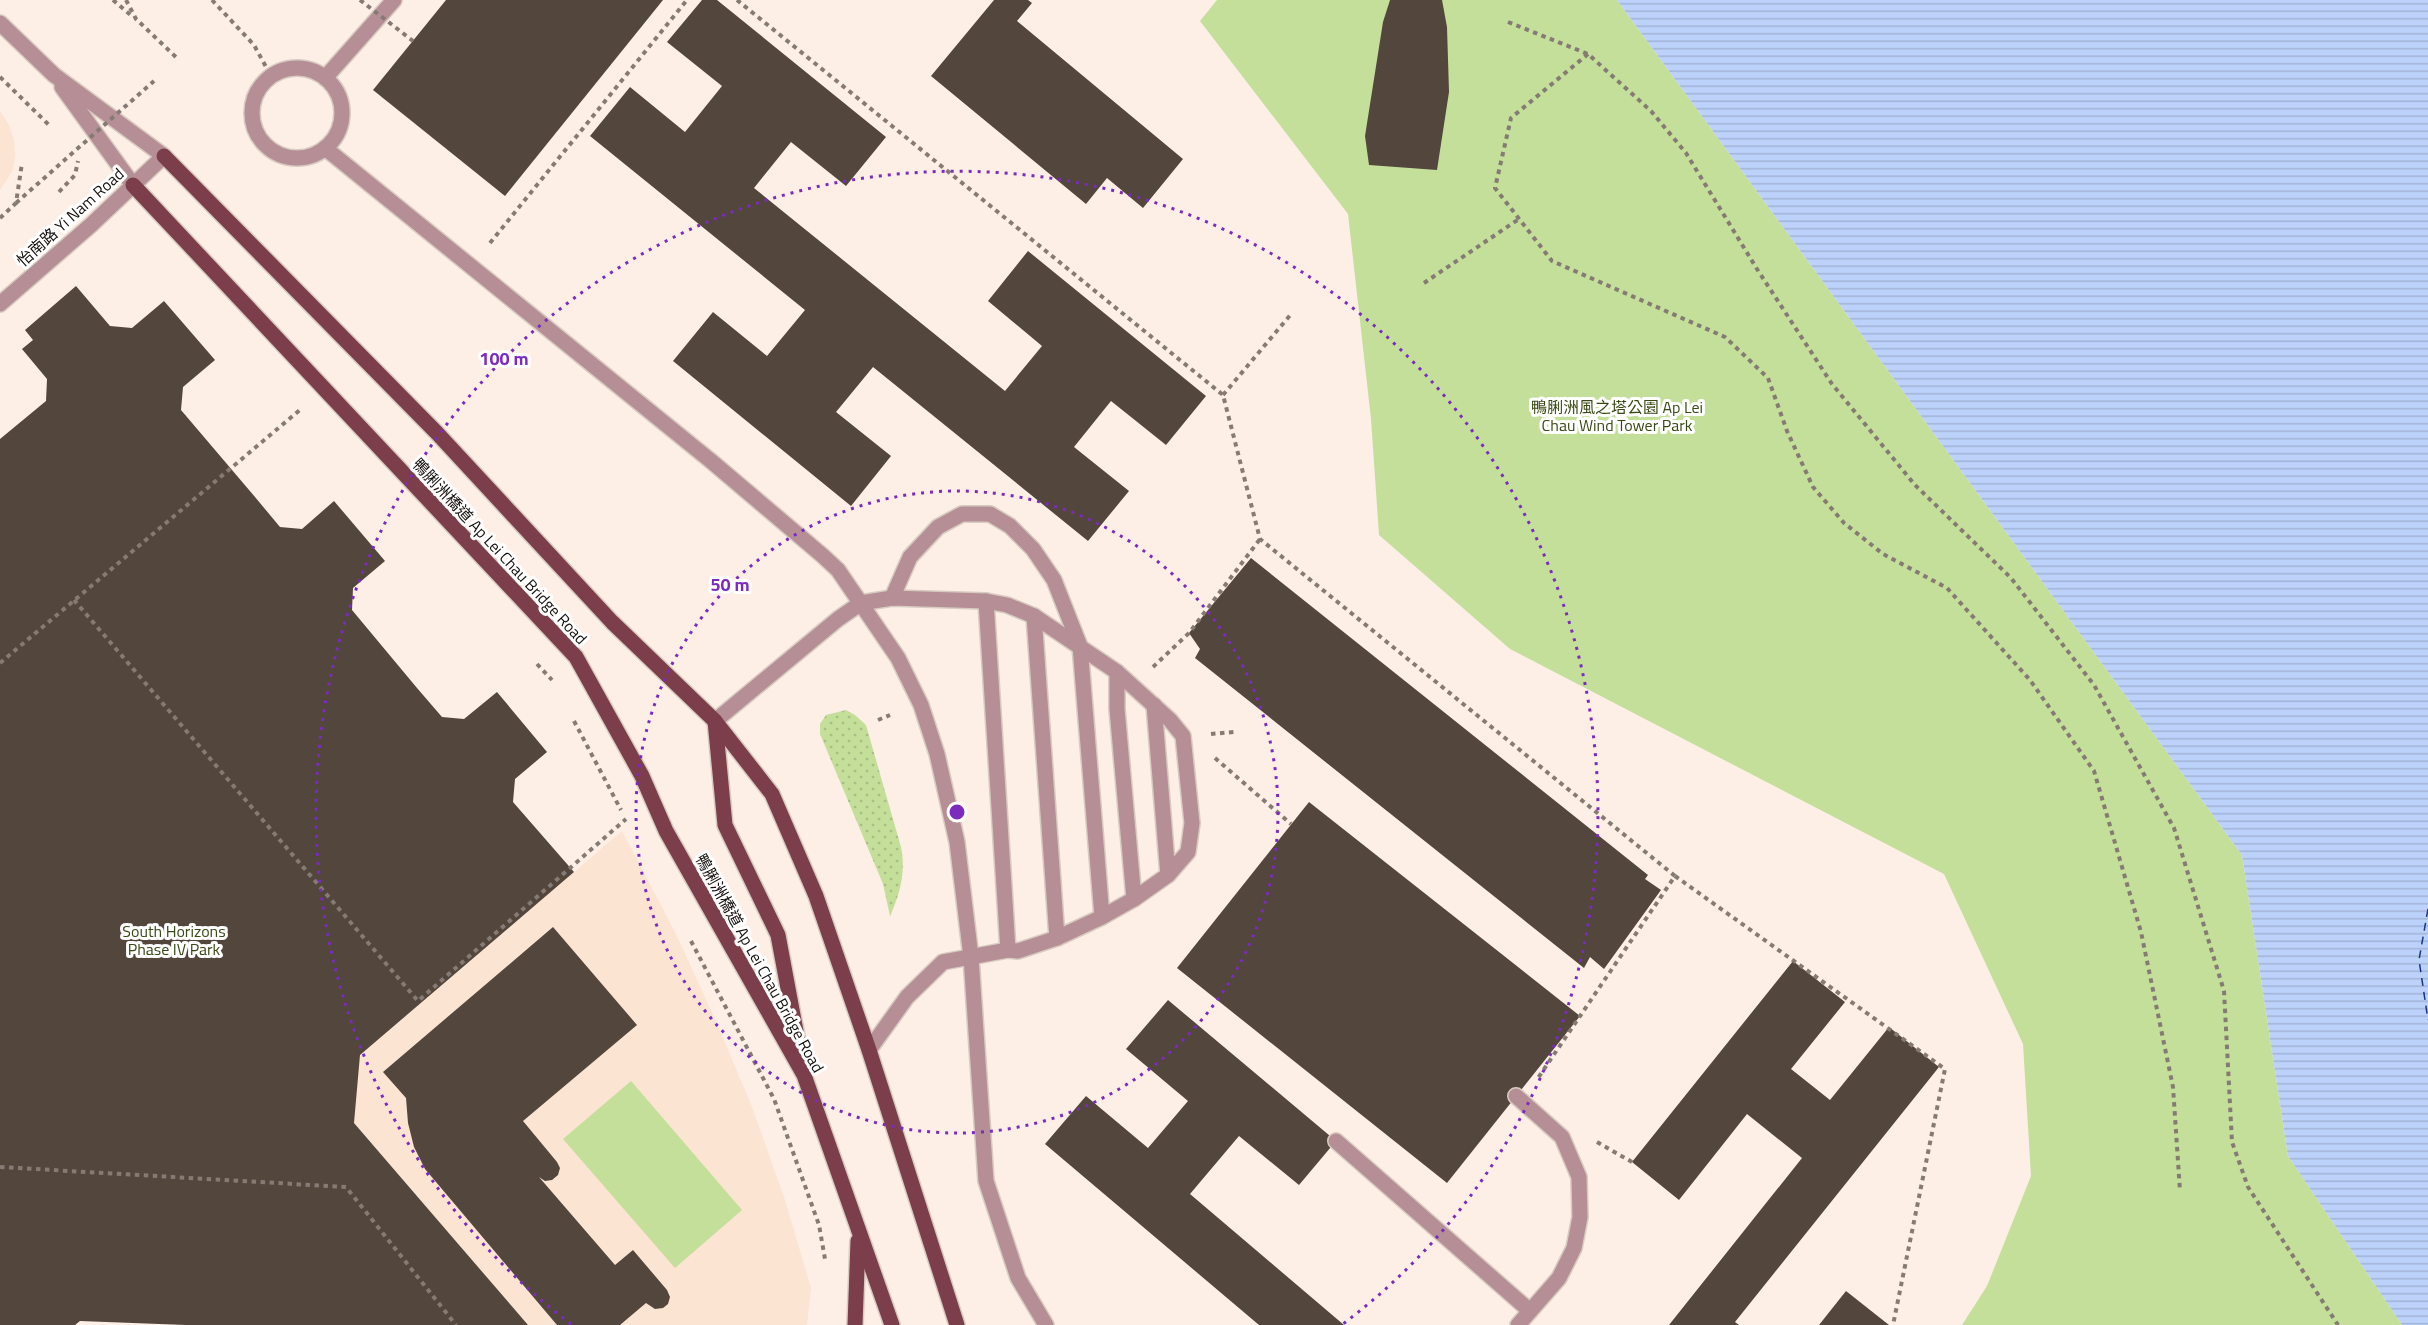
<svg xmlns="http://www.w3.org/2000/svg" width="2428" height="1325" font-family="'Titillium Web','Noto Sans TC',sans-serif">
<style>
.built{fill:#fbe4d2}
.grass{fill:url(#grass-dots)}
.green{fill:#c4df99}
.water{fill:url(#water-rules)}
.lines{fill:none;stroke-linecap:round;stroke-linejoin:round}
.ferry{stroke:#183782;stroke-width:1.5;stroke-dasharray:8 6;stroke-linecap:butt}
.building{fill:#53463c}
.minor-casing{stroke:#d8cbc2;stroke-width:18}
.major-casing{stroke:#d8cbc2;stroke-width:18}
.path{stroke:#857b74;stroke-width:4;stroke-dasharray:4.5 4.5;stroke-linecap:butt}
.minor{stroke:#b58f95;stroke-width:15}
.major{stroke:#7c3e4a;stroke-width:15}
.path-bridge{stroke:#857b74;stroke-width:4;stroke-dasharray:4.5 4.5;stroke-linecap:butt}
.ring{fill:none;stroke:#7b2cbf;stroke-width:3;stroke-dasharray:3 6}
.labels{text-anchor:middle;stroke-width:6;stroke-linejoin:round;paint-order:stroke}
.street-label{font-size:16px;fill:#140f0b;stroke:#fff}
.park-label{font-size:16px;fill:#394915;stroke:#fff}
.centre{fill:#7b2cbf;stroke:#fff;stroke-width:3}
.ring-label{font-size:18px;text-anchor:middle;font-weight:bold;fill:#7b2cbf;stroke:#fff;stroke-width:6;stroke-linejoin:round;paint-order:stroke}
</style>
<defs>
<pattern id="grass-dots" width="8" height="8" patternUnits="userSpaceOnUse" patternTransform="scale(1.5)"><rect width="8" height="8" fill="#c4df99"/><path d="M2 2h.1M6 6h.1" fill="none" stroke="#a8be82" stroke-width="1.8" stroke-linecap="round"/></pattern>
<pattern id="water-rules" width="6" height="5" patternUnits="userSpaceOnUse" patternTransform="scale(1.5)"><rect width="6" height="5" fill="#bdd2fb"/><path d="M0 2.5h6" fill="none" stroke="#a2b3d6"/></pattern>
</defs>
<rect width="100%" height="100%" fill="#fdefe5"/>
<!-- built -->
<g class="built">
<polygon points="0,111 9,125 14,140 15,155 13,170 0,190"/>
<polygon points="622,831 675,932 715,1019 752,1107 784,1197 811,1288 807,1325 528,1325 354,1123 360,1055"/>
</g>
<!-- grass -->
<path class="grass" d="M846 710 855 715 866 725 901 847C906 872 900 894 890 916L883 884 820 734V724L826 715Z"/>
<!-- green -->
<g class="green">
<polygon points="1217,0 1617,0 2242,855 2288,1156 2402,1325 1962,1325 1987,1286 2031,1176 2023,1044 1944,874 1510,649 1379,535 1371,419 1348,214 1200,21"/>
<polygon points="631,1081 742,1210 675,1268 563,1139"/>
</g>
<!-- water -->
<polygon class="water" points="1617,0 2428,0 2428,1325 2402,1325 2288,1156 2242,855"/>
<g class="lines">
<!-- ferry -->
<polyline class="ferry" points="2428,909 2419,960 2428,1020"/>
</g>
<!-- building -->
<g class="building">
<polygon points="446,0 663,0 505,196 373,90"/>
<polygon points="702,0 717,0 886,137 846,186 791,142 754,188 1005,391 1042,346 988,301 1028,251 1206,396 1166,445 1111,401 1074,447 1129,491 1088,541 873,367 836,412 891,456 851,506 673,361 713,312 767,356 805,310 590,136 630,87 685,132 722,86 667,42"/>
<polygon points="994,0 1028,0 1032,3 1017,21 1183,159 1143,208 1107,178 1086,204 931,76"/>
<polygon points="1390,0 1442,0 1447,27 1449,92 1437,170 1369,165 1365,136 1383,22"/>
<polygon points="76,286 110,326 132,328 164,301 215,360 183,387 181,410 255,497 280,527 302,529 334,501 385,561 353,588 352,610 417,688 442,717 464,719 497,692 547,752 515,779 513,802 574,872 360,1055 354,1123 528,1325 186,1325 80,1321 75,1325 0,1325 0,439 46,401 47,379 22,349 33,340 25,330"/>
<polygon points="1251,558 1648,875 1645,879 1661,890 1604,969 1590,957 1584,968 1195,658 1200,649 1189,633"/>
<polygon points="1309,802 1580,1016 1447,1183 1177,968"/>
<polygon points="553,927 637,1025 523,1121 557,1162 560,1168 558,1175 552,1180 545,1181 539,1177 615,1265 633,1250 667,1290 670,1297 668,1304 663,1308 655,1309 646,1303 620,1325 557,1325 425,1169 414,1147 408,1123 406,1098 383,1072"/>
<polygon points="1793,961 1845,1002 1791,1069 1830,1100 1889,1027 1939,1067 1735,1322 1739,1325 1669,1325 1802,1158 1747,1114 1679,1200 1632,1162"/>
<polygon points="1168,1000 1336,1141 1299,1185 1239,1136 1190,1194 1344,1325 1259,1325 1045,1144 1086,1096 1148,1148 1188,1101 1126,1049"/>
<polygon points="1846,1291 1889,1325 1819,1325"/>
</g>
<g class="lines">
<!-- minor casing -->
<g class="minor-casing">
<g id="minor">
<polyline points="0,23 54,75 164,156 91,225 0,304"/>
<circle cx="297" cy="113" r="45"/>
<polyline points="325,78 394,0"/>
<polyline points="62,87 133,185"/>
<polyline points="325,148 711,461 823,556 838,570 898,658 921,705 937,754 957,842 971,957 986,1181 1018,1278 1046,1325"/>
<polyline points="892,598 910,557 938,527 962,514 990,514 1010,526 1033,549 1054,580 1080,646 1102,917"/>
<polyline points="986,601 1008,950"/>
<polyline points="1034,616 1057,938"/>
<polyline points="1117,672 1117,709 1134,899"/>
<polyline points="1154,705 1168,875"/>
<polyline points="715,721 838,619 861,603 892,598 986,601 1007,605 1034,616 1117,672 1170,720 1183,736 1192,823 1188,852 1168,875 1134,899 1102,917 1057,938 1018,951 1008,950 943,962 907,997 869,1050"/>
<polyline points="1516,1096 1562,1137 1579,1177 1580,1217 1574,1248 1559,1278 1518,1325"/>
<polyline points="1336,1141 1530,1311"/>
</g>
</g>
<!-- major casing -->
<g class="major-casing">
<g id="major">
<polyline points="164,156 437,433 612,622 715,721 772,794 816,896 869,1050 957,1325"/>
<polyline points="133,185 576,657 642,776 666,831 804,1075 892,1325"/>
<polyline points="715,721 725,825 778,935 802,1063"/>
<polyline points="855,1325 858,1241"/>
</g>
</g>
<!-- path -->
<g class="path">
<polyline points="113,0 133,17"/>
<polyline points="126,0 136,19 178,59"/>
<polyline points="212,0 254,45 271,76"/>
<polyline points="737,0 1223,395 1260,539 1675,876 1538,1078"/>
<polyline points="1508,22 1588,54 1651,111 1686,153 1757,269 1832,384 1915,485 2011,578 2094,685 2174,828 2224,991 2232,1142 2248,1187 2338,1325"/>
<polyline points="1588,54 1511,118 1495,188 1552,261 1725,337 1768,378 1787,431 1813,487 1844,523 1883,554 1947,588 2030,680 2094,771 2141,932 2173,1087 2180,1191"/>
<polyline points="0,77 50,126"/>
<polyline points="59,192 75,175 78,161"/>
<polyline points="0,218 16,203 22,163"/>
<polyline points="490,243 687,0"/>
<polyline points="1424,283 1519,219"/>
<polyline points="1223,395 1292,313"/>
<polyline points="74,600 418,1001 626,819"/>
<polyline points="0,663 301,409"/>
<polyline points="537,664 552,680"/>
<polyline points="1153,667 1189,633 1260,539"/>
<polyline points="878,720 890,715"/>
<polyline points="574,721 621,810"/>
<polyline points="1211,734 1234,732"/>
<polyline points="1215,758 1291,824"/>
<polyline points="1675,876 1945,1069 1893,1325"/>
<polyline points="691,941 774,1099 819,1225 825,1259"/>
<polyline points="1597,1142 1632,1162"/>
<polyline points="0,1167 346,1187 456,1325"/>
</g>
<!-- minor -->
<use href="#minor" class="minor"/>
<!-- major -->
<use href="#major" class="major"/>
<!-- path-bridge -->
<g class="path-bridge">
<polyline points="360,0 413,41"/>
<polyline points="16,203 154,81"/>
</g>
</g>
<!-- distance rings -->
<g class="ring">
<circle cx="957" cy="812" r="321"/>
<path d="M571 1324A641 641 0 1 1 1343 1324"/>
</g>
<g class="labels">
<!-- street labels -->
<g class="street-label">
<text transform="translate(70 217) rotate(-42)" y="6">怡南路 Yi Nam Road</text>
<text transform="translate(500 551) rotate(47)" y="6">鴨脷洲橋道 Ap Lei Chau Bridge Road</text>
<text transform="translate(760 963) rotate(61)" y="6">鴨脷洲橋道 Ap Lei Chau Bridge Road</text>
</g>
<!-- park labels -->
<g class="park-label">
<text x="1617" y="413">鴨脷洲風之塔公園 Ap Lei<tspan x="1617" dy="18">Chau Wind Tower Park</tspan></text>
<text x="174" y="937">South Horizons<tspan x="174" dy="18">Phase IV Park</tspan></text>
</g>
</g>
<circle cx="957" cy="812" r="9" class="centre"/>
<g class="ring-label">
<text x="504" y="365">100 m</text>
<text x="730" y="591">50 m</text>
</g>
</svg>
